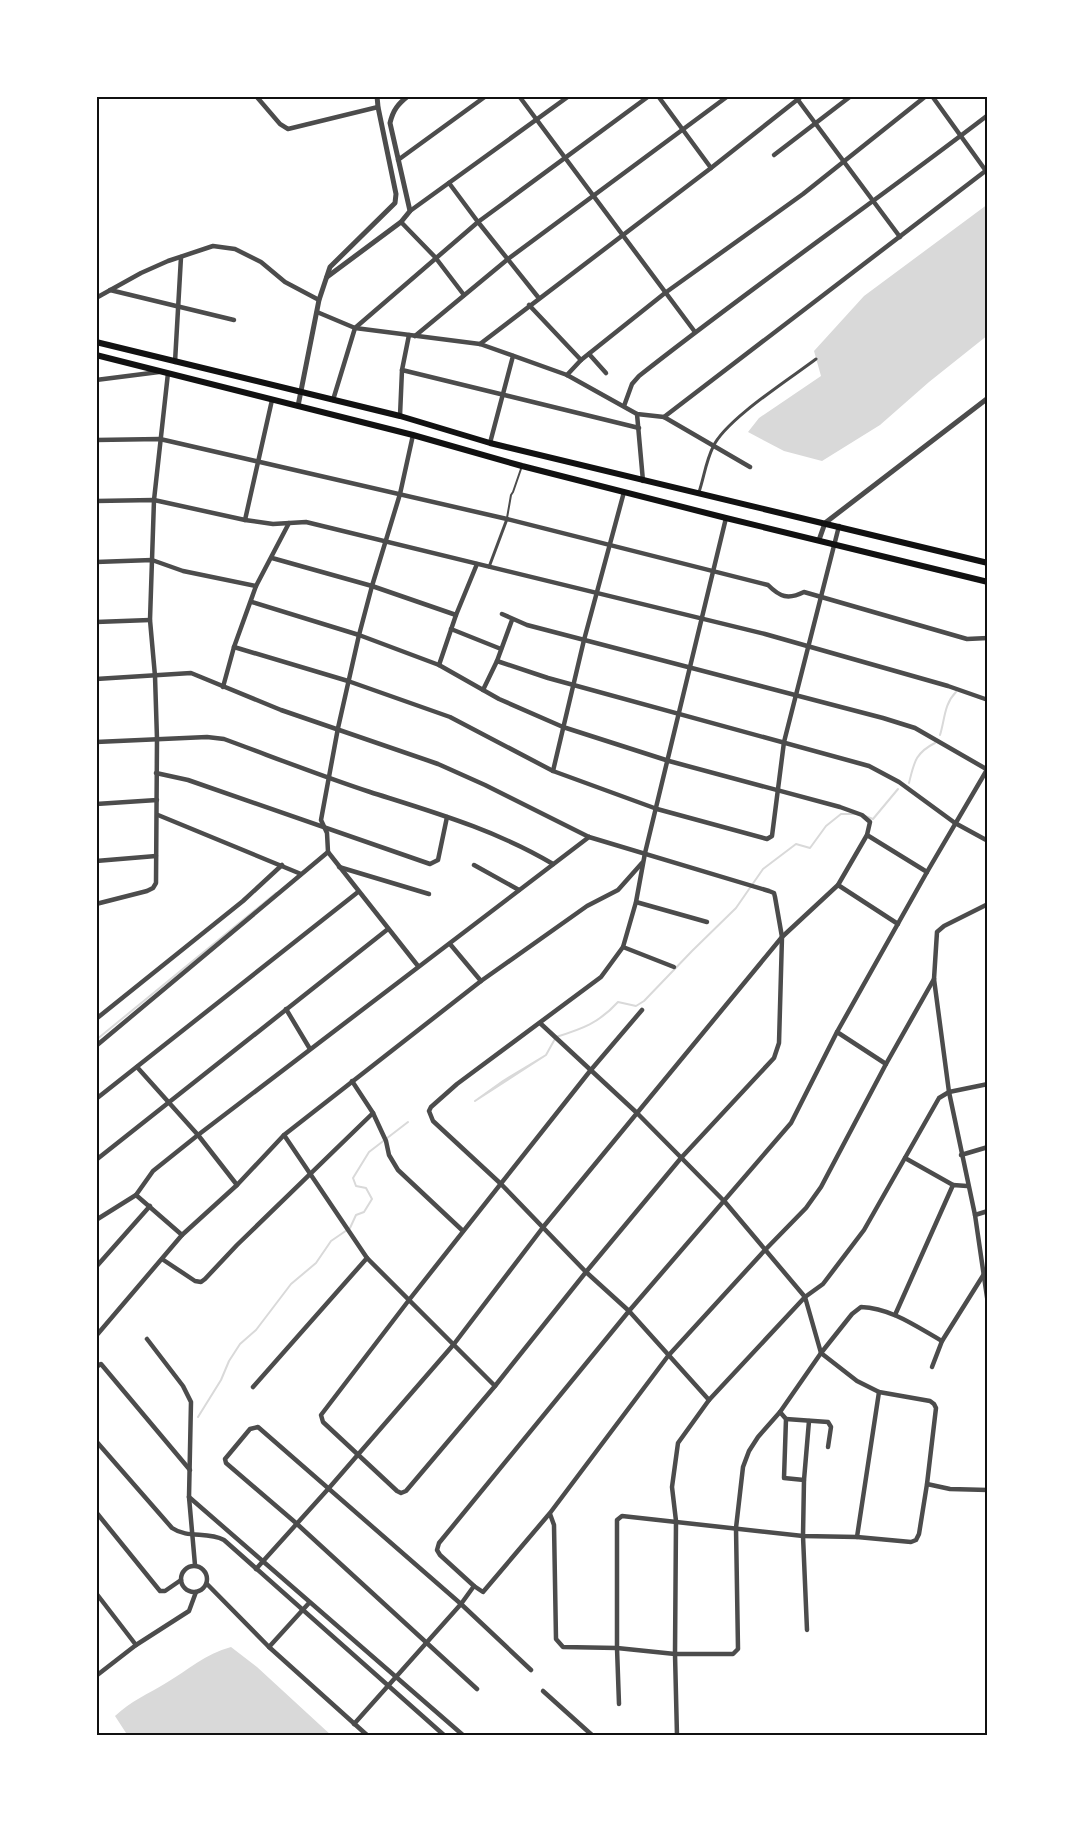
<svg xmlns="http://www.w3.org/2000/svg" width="1084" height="1832" font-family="'Varela Round',sans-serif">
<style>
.water{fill:#d9d9d9}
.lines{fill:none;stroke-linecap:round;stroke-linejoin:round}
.stream{stroke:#d9d9d9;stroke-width:2}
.service{stroke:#4c4c4c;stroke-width:2}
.pedestrian{stroke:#4c4c4c;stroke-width:3}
.minor{stroke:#4c4c4c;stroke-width:4.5}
.tertiary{stroke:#4c4c4c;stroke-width:5}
.secondary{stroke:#111;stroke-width:6}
.neatline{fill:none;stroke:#111;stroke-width:2}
</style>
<rect width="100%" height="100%" fill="#fff"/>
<!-- water -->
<g class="water">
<polygon points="988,204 988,335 929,382 880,425 822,461 784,451 748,432 759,418 821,376 814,351 864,296"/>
<path d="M231 1647 257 1667 332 1736H128L115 1716C131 1701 148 1694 166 1683 188 1670 205 1654 231 1647Z"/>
</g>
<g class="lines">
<!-- stream -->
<g class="stream">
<path d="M940 735C945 719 944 704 956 692"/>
<path d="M909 783C914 763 915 753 935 743"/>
<polyline points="865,816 873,819 898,789"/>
<polyline points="96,1040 276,893"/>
<path d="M546 1055 475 1101 503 1081 546 1055 556 1037C582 1029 599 1023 618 1002L636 1006 644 1001 692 951 736 908 763 869 796 844 810 848 826 826 841 814H856"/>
<polyline points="198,1417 221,1380 229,1361 240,1344 256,1330 291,1284 316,1263 331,1241 350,1228 356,1215 364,1212 372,1199 366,1188 356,1186 353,1178 369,1152 408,1122"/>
</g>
<!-- service -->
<polyline class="service" points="507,518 511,495 513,492 522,466"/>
<!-- pedestrian -->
<g class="pedestrian">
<path d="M699 492C704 477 706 461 713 447 725 420 791 378 816 359"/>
<polyline points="489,567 507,519"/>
</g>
<!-- minor -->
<g class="minor">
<polyline points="256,96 280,124 288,129 378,107"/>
<polyline points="519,96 695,332"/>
<polyline points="658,96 711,168"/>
<polyline points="795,96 900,237"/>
<polyline points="932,96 986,171"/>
<polyline points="774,155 851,96"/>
<polyline points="398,160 486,96"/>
<polyline points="449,183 478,222 538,297"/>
<polyline points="410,211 569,96"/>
<polyline points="401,222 435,257 464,295"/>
<polyline points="110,290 234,320"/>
<polyline points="96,298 141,273 168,261 213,246 235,249 261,262 285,282 319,300"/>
<polyline points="529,305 581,360"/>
<polyline points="317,312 355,328 480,344 567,375 637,414 664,417 750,467"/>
<polyline points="415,336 508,259 728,96"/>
<polyline points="480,344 711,168 802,96"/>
<polyline points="589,354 606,373"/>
<polyline points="175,362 181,257"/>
<polyline points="402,370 639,428"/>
<polyline points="567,375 581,360 665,293 803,194 926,96"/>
<polyline points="96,380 159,372"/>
<polyline points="333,400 355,328 478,222 649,96"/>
<path d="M624 406 632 384 639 376C753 286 872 204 988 115"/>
<polyline points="637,414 643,481"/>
<polyline points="400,416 402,370 409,335"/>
<polyline points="664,417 988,169"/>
<path d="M96 440 160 439 507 519 768 585C780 597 788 600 804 592L967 639 988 638"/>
<polyline points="490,443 513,356"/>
<polyline points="96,501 154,500 245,520 273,524 306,522 765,634 948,686 988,700"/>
<polyline points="245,520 272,400"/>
<polyline points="272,558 372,586 456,615"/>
<polyline points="96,562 152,560 183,571 256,586"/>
<polyline points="252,602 359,635 439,665 499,699 563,727 669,761 840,807 862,815 870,822 867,835 838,885 782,937 544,1226 454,1344 329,1488 256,1569"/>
<polyline points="502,614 527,625 883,718 915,728 988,770"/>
<polyline points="96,622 150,620"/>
<polyline points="451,629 501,649"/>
<polyline points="234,647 348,681 450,717 553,771 657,809 767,839 772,836 784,742 839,526"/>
<polyline points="497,661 548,678 869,766 899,782 955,823 988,841"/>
<polyline points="439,665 456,615 477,564"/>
<polyline points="96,679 191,673 281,710 438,764 485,785 589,837 769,891 774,893 775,897 782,937 779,1043 774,1058 681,1158 586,1272 495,1386 406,1491 401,1493 397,1491 323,1422 321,1415 409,1300 590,1071 642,1010"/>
<polyline points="223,687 234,647 256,586 289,523"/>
<polyline points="483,690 497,661 512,620"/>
<path d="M96 742 207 737 224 739C273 757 321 776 370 792 433 812 496 830 553 864"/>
<polyline points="553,771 584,640 624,492"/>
<polyline points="156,773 188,780 430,864 438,860 447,817"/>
<polyline points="96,804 157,800"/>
<polyline points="158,815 301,874"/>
<polyline points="867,835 927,872"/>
<polyline points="328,852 418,966"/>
<polyline points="96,861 156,856"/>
<polyline points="474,865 519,890"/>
<polyline points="339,867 429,894"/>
<polyline points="838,885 898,924"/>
<polyline points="636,902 707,922"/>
<polyline points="96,904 147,891 153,888 156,883 157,739 155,676 150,620 154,500 168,373"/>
<polyline points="988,904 944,926 937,932 934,979 949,1092 975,1215 988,1304"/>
<polyline points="450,944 481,981"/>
<polyline points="623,947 674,967"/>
<polyline points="286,1009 310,1049"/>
<polyline points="96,1019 243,901 282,865"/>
<polyline points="540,1023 637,1113 725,1202 805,1297 821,1353 857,1381 879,1392 930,1401 934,1404 936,1408 927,1484 919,1534 916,1540 911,1542 857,1537 803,1536 622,1516 617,1520 617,1648 619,1704"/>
<polyline points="837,1032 886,1064"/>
<polyline points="96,1046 328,852 327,833 321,820 338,728 359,635 372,586 400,494 413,435"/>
<polyline points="137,1067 198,1135 237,1185"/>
<polyline points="352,1081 373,1113 386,1141 389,1155 398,1170 463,1231"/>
<polyline points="96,1099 358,892"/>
<polyline points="284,1135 367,1258 495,1386"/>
<polyline points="961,1155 988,1147"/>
<polyline points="905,1158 953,1185"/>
<polyline points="96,1160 388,929"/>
<polyline points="136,1195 182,1235"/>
<polyline points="975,1215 988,1211"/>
<polyline points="96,1220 136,1195 153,1171 198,1135 589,837"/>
<polyline points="162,1259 195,1281 201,1282 205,1279 237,1245 373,1113"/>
<polyline points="96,1267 150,1206"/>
<polyline points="895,1315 953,1185 967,1186"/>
<polyline points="96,1336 182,1235 237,1185 284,1135 481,981 587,906 618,890 642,863"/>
<polyline points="147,1339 183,1386 191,1402 189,1497 195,1565"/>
<polyline points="96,1367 101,1364 190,1470"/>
<polyline points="932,1367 942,1341 984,1274 988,1273"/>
<polyline points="253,1387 367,1258"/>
<polyline points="709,1400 629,1311 586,1272 501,1184 433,1121 429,1111 431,1107 457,1084 601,977 623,947 636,902 645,853 726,518"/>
<polyline points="780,1412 786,1419 784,1478 804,1480"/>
<polyline points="786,1419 828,1422 831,1427 828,1447"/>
<path d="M96 1441 172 1528C188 1539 207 1531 224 1540L445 1736"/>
<polyline points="927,1484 950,1489 988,1490"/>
<polyline points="189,1497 464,1736"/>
<polyline points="96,1512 160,1591 165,1591 181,1580"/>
<path d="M550 1514 554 1525 556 1639 563 1647 617 1648 675 1654H733L738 1649 736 1528 743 1467 749 1451 758 1437 780 1412 821 1353 852 1314 861 1307C891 1308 917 1327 942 1341"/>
<polyline points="857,1537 879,1392"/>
<circle cx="194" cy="1579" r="13"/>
<polyline points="207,1584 269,1647 368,1736"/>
<polyline points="474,1586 440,1555 437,1550 439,1543 629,1311 791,1123 837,1032 927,872 988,768"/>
<polyline points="96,1593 136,1645"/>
<polyline points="807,1630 803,1536 804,1480 809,1421"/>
<polyline points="269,1647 309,1603"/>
<polyline points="96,1676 136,1645 189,1611 196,1592"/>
<polyline points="477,1689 296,1523 226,1463 225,1459 250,1429 258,1427 461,1604 531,1670"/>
<polyline points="543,1691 593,1736"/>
<polyline points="354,1724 461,1604 474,1586 483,1592 550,1513 668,1356 765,1250 806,1208 821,1187 886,1064 934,979"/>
<polyline points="677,1736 675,1654 676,1521 672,1487 678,1443 709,1400 805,1297 823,1284 864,1230 939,1098 949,1092 988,1084"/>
</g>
<!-- tertiary -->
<g class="tertiary">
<path d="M327 277 401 222 410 211 390 123C393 110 398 104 408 96"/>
<polyline points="298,406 319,300 330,267 395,203 396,194 378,107 377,96"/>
<polyline points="819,540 825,523 988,398"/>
</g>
<!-- secondary -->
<g class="secondary">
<polyline points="96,342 400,416 490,443 988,563"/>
<polyline points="96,355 413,435 522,466 726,518 988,582"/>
</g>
</g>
<!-- border -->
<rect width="1084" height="1832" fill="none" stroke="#ffffff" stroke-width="195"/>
<rect x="98" y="98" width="888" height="1636" class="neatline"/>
</svg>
